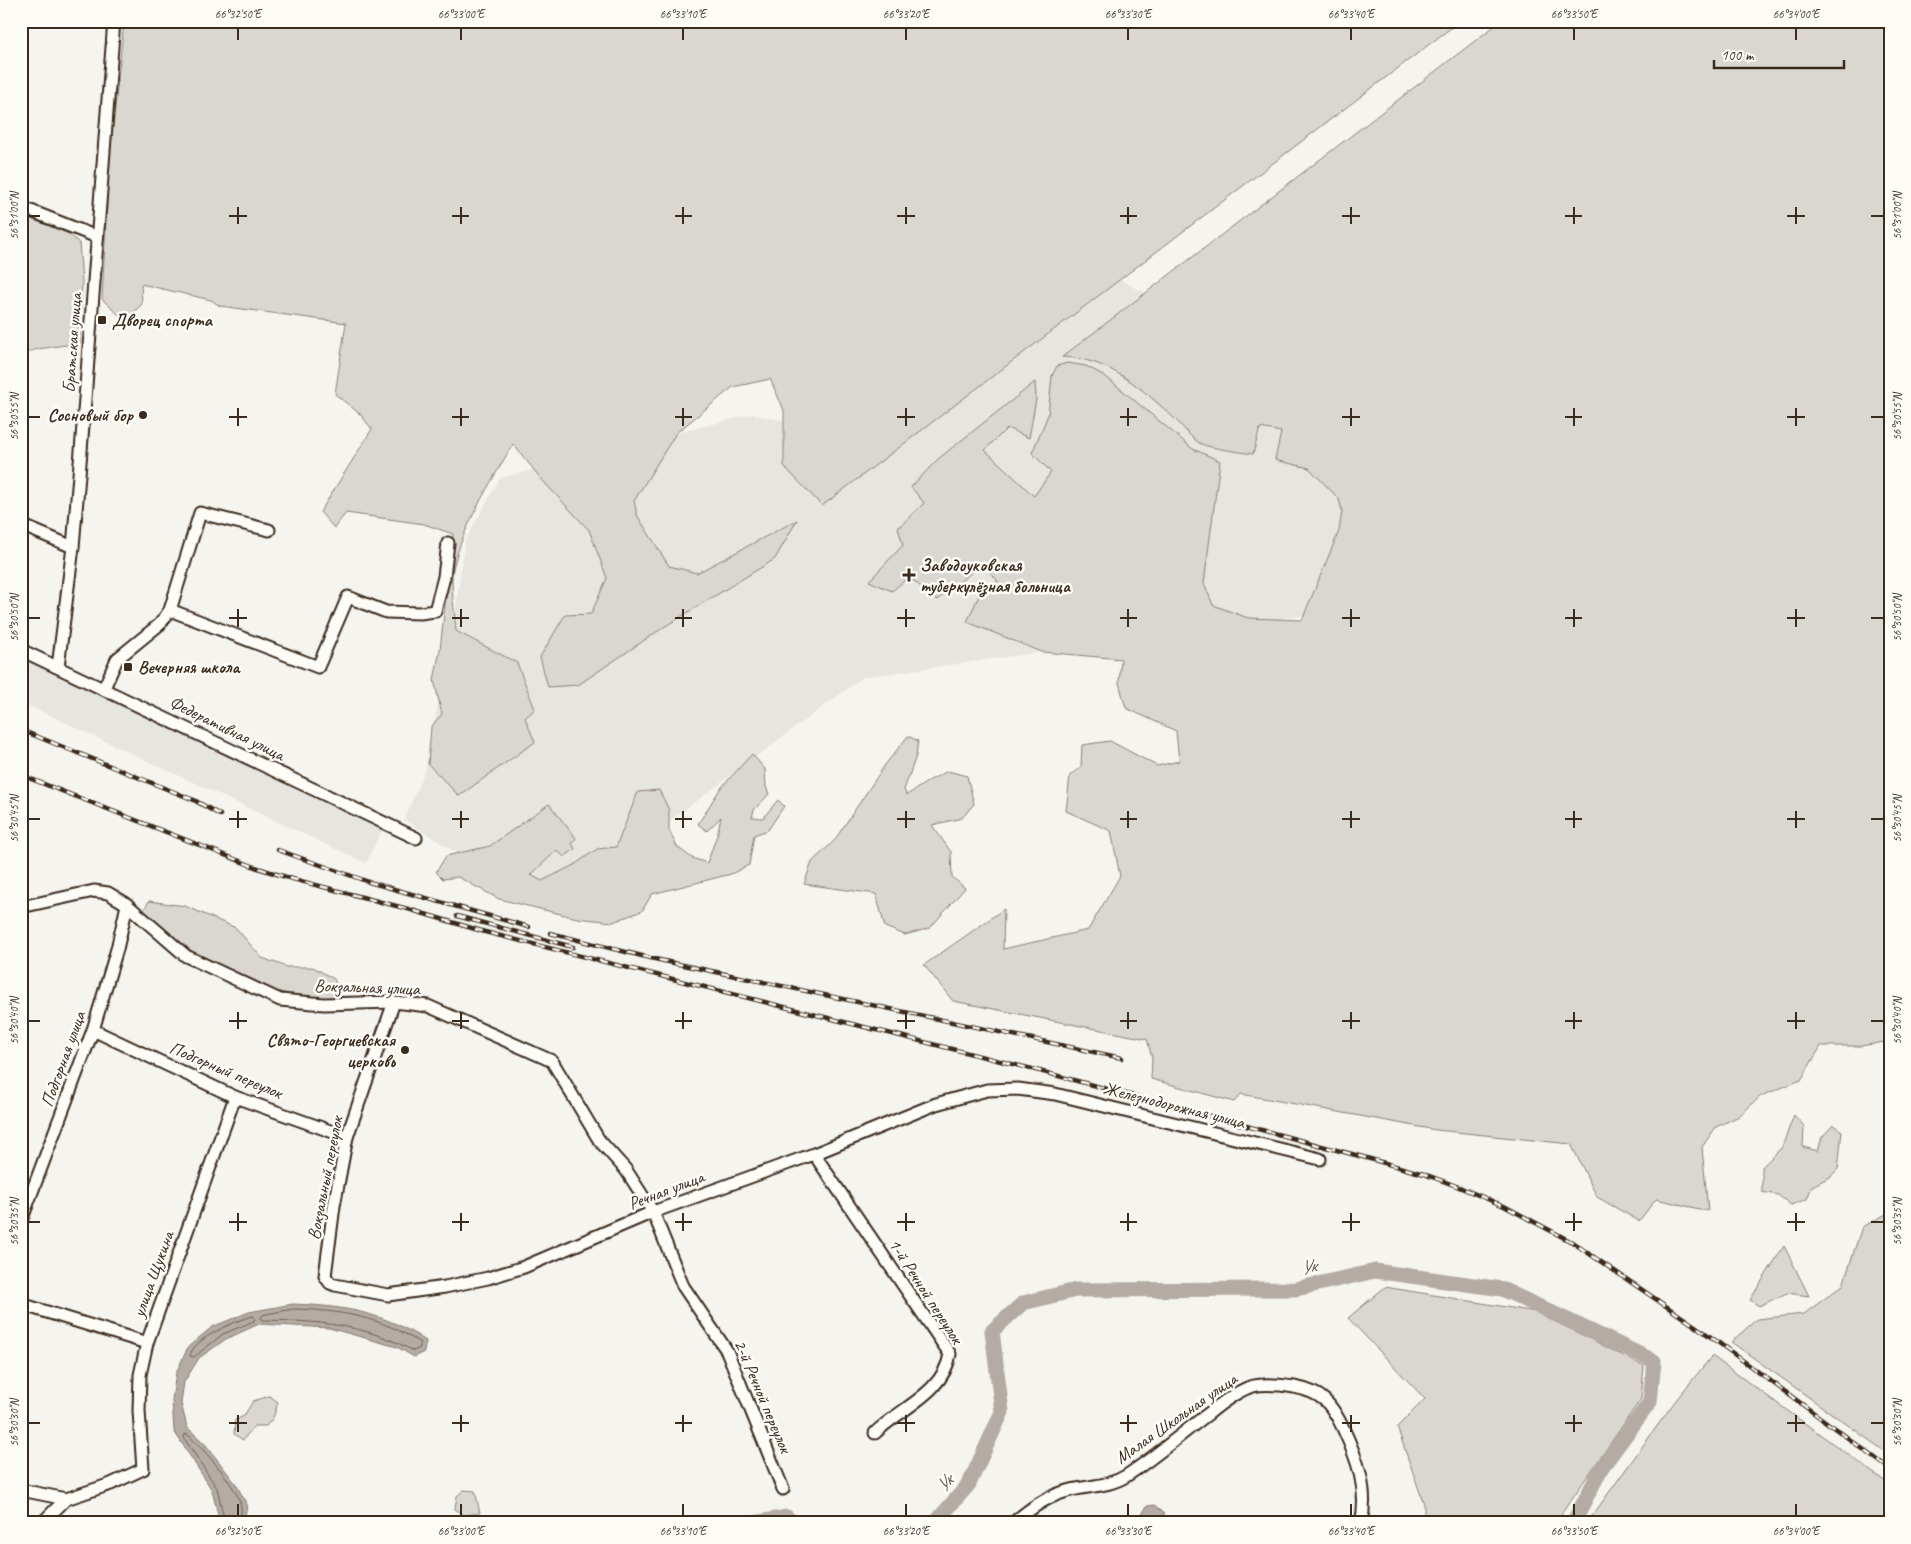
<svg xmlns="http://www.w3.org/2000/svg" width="1911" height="1544" font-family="Caveat,sans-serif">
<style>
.built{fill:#e7e5df}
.green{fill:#dad6d0;stroke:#8a8077}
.water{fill:#b4aca4;stroke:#84786e}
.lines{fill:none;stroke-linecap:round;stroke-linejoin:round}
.shore{stroke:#6b5e54;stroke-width:1}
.river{stroke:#b4aca4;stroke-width:15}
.minor-casing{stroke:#3b2a1e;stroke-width:15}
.minor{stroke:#fdfcf7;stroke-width:11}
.rail-casing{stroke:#3b2a1e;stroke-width:4.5}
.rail{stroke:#fdfcf7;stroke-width:2.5;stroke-dasharray:8;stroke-linecap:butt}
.ticks{fill:none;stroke:#3b2a1e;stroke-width:2}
.poi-dot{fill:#3b2a1e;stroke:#fdfcf7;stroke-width:2}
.labels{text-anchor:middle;stroke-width:5;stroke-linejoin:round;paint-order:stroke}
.poi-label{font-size:18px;font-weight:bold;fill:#3b2a1e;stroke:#fdfcf7;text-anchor:start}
.street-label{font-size:18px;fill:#3b2a1e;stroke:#fdfcf7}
.water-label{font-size:19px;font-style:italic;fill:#65584d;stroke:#fdfcf7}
.neatline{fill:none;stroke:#3b2a1e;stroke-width:2}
.ticks-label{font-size:12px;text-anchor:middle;fill:#3b2a1e}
</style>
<rect width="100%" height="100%" fill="#f5f4ee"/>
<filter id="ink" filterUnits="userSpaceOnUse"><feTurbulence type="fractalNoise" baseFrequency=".02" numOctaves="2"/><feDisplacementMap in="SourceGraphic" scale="10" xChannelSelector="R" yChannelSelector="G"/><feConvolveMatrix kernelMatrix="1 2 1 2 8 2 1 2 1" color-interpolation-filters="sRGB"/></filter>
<g filter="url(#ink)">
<!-- built -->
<g class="built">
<polygon points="1112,275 1396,431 1349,609 863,677 550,910 404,820 426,768 455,612 465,541 500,478 752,414 890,444"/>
<polygon points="21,657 384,826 366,863 21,702"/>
</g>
<!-- green -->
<g class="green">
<path d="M124 21H1460L822 506 784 466V410L770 379 733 387 676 433 634 501 637 515 669 566 697 573 797 520 775 559 664 627 578 685 548 687 540 657 565 615 591 614 607 578 589 530 543 481 513 444C490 484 463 525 453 569 450 584 455 614 456 631L517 663 535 709 525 718 535 742 459 796 428 764 431 727 442 714 434 680 440 650 453 534 424 524 346 513 334 528 320 512 372 429 360 414 335 394 346 323 220 306 211 300 141 284 142 304 125 321 102 299 109 165Z"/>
<path d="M1501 21H1890V1041L1861 1046H1821L1801 1080 1761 1096 1739 1116 1716 1127 1702 1147 1708 1211 1656 1199 1639 1221 1597 1197 1571 1144 1436 1130 1241 1094 1234 1102 1151 1079 1152 1058 1147 1039 953 1001 924 965 1004 909 1003 949 1088 930 1120 876 1111 831 1066 811 1070 775 1081 767 1082 745 1110 741 1157 766 1179 761 1176 731 1126 708 1119 683 1121 659 1042 652 967 622 981 591 998 581 982 564 937 600 909 577 892 591 869 581 903 545 898 528 924 503 911 487 938 459 1035 382 1036 399 1029 438 1007 428 985 450 1034 496 1051 472 1032 453 1048 415 1052 376 1057 366 1067 363 1086 366 1105 376 1193 449 1220 461 1204 583 1213 605 1248 618 1302 620 1339 531 1342 511 1339 499 1309 468 1275 460 1281 432 1260 428 1253 454C1241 452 1210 448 1201 444 1192 439 1183 427 1176 420 1143 389 1109 358 1062 357Z"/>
<polygon points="21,215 69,234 79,243 82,281 80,343 38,349 21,354"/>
<polygon points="908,736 918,741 916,756 904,790 907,795 930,780 948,771 967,776 974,804 962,818 932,825 951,852 952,877 965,888 930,928 905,935 885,927 876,894 804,884 812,862 834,841 885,765"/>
<polygon points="752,754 765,769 766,787 769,794 754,810 752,817 763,818 778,800 784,806 768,830 754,835 749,865 731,874 652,894 642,911 613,922 577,918 499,899 458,877 443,879 436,872 446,856 490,846 549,804 576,838 572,843 575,849 564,857 557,850 531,875 542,881 574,865 597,849 616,847 638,792 659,790 669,810 669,830 677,847 692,858 707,863 717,835 721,817 707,831 698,824 720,789"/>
<polygon points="149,901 185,906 236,928 262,958 287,967 313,967 334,979 342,999 307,998 271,990 190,950 142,913"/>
<polygon points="1794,1115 1804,1126 1803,1147 1818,1151 1822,1137 1833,1125 1842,1131 1838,1169 1830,1177 1812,1186 1807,1199 1791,1205 1778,1195 1762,1192 1762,1167 1782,1147"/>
<polygon points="1890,1212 1890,1455 1731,1342 1757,1319 1804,1314 1843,1285 1862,1227"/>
<polygon points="1784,1246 1809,1296 1787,1293 1759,1306 1750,1300"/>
<polygon points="1385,1287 1536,1312 1644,1366 1641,1399 1555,1523 1424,1523 1424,1504 1397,1427 1425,1399 1348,1318"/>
<polygon points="1712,1356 1890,1485 1890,1523 1587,1523 1676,1400"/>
<polygon points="270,1396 278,1402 273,1418 266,1426 254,1426 243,1440 234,1434 235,1420 244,1416 253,1401"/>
<polygon points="464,1490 475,1491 480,1513 464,1515 455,1509 457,1496"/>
</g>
<!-- water -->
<g class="water">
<path d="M293 1304C342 1306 384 1312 426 1341L424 1352 414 1357 397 1347 329 1328 259 1324 226 1339 199 1358 184 1382 181 1403 187 1427 206 1445 236 1484 247 1505 244 1523H220L212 1490 174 1431 172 1400 176 1373 188 1347 212 1327 249 1312Z"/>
<polygon points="1155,1505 1165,1513 1159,1523 1137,1523 1147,1506"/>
</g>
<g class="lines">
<!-- shore -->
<g class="shore">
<path d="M293 1309C337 1310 383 1317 420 1343V1348L413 1351C366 1324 316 1321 263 1320L261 1318 263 1315Z"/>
<path d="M253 1316 255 1318 254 1321 223 1334 194 1357 190 1356C192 1339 237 1320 253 1316Z"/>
<path d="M225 1523 217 1488 184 1438 185 1434 188 1435C202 1447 240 1489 241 1507 242 1512 240 1518 240 1523"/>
</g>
<!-- river -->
<g class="river">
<polyline points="754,1523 787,1517 793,1523"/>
<polyline points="935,1523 969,1484 1002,1412 992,1331 1023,1303 1076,1290 1296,1289 1375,1271 1502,1289 1654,1361 1650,1402 1602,1467 1573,1523"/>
</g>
<!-- minor casing -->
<g class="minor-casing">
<g id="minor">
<polyline points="21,207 97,237"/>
<polyline points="21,525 73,547"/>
<polyline points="170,610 200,513 269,530"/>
<polyline points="21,650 416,838"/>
<polyline points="58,667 73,547 81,451 114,21"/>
<polyline points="104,688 117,659 160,624 170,610 318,667 348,597 386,612 420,613 435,611 444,577 448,543"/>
<polyline points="21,907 94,891 108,893 125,903 186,956 280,1000 324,1004 394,1002 428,1006 552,1061 599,1140 626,1170 653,1212 683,1286 727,1351 783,1489"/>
<polyline points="394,1002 347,1137 334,1206 325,1276 330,1283 335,1285 388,1295 445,1287 488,1278 524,1267 653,1212 814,1154 936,1104 987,1090 1018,1089 1055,1094 1320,1159"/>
<polyline points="93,1030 235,1097 347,1137"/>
<path d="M814 1154 950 1354C944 1393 900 1408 875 1433"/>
<polyline points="21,1221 93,1030 117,949 127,905"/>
<polyline points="21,1304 147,1343"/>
<polyline points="21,1490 66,1499"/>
<polyline points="42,1523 66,1499 111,1484 143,1469 139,1411 140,1375 147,1343 235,1097"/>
<path d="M1013 1523C1029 1510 1044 1498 1064 1492 1085 1485 1107 1488 1126 1476 1154 1458 1181 1434 1208 1414 1219 1405 1238 1390 1253 1386 1266 1383 1281 1385 1294 1387 1322 1392 1331 1403 1343 1428 1357 1458 1369 1490 1361 1523"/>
</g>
</g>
<!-- minor -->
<use href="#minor" class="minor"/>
<!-- rail casing -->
<g class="rail-casing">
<g id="rail">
<polyline points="21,730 194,800 220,815"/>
<polyline points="21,775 255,867 289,878 408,909 485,932 1032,1069 1363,1157 1424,1174 1459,1187 1504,1206 1572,1242 1704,1332 1890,1469"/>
<polyline points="278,850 369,882 529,927"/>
<polyline points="457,916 573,947"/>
<polyline points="550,933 650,958 1122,1058"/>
</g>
</g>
<!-- rail -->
<use href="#rail" class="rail"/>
</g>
</g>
<!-- ticks -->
<path class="ticks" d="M238 28V40M461 28V40M683 28V40M906 28V40M1128 28V40M1351 28V40M1574 28V40M1796 28V40M238 207V224M461 207V224M683 207V224M906 207V224M1128 207V224M1351 207V224M1574 207V224M1796 207V224M28 216H40M229 216H247M452 216H469M675 216H692M897 216H915M1120 216H1137M1342 216H1360M1565 216H1582M1787 216H1805M1871 216H1884M238 408V426M461 408V426M683 408V426M906 408V426M1128 408V426M1351 408V426M1574 408V426M1796 408V426M28 417H40M229 417H247M452 417H469M675 417H692M897 417H915M1120 417H1137M1342 417H1360M1565 417H1582M1787 417H1805M1871 417H1884M238 609V627M461 609V627M683 609V627M906 609V627M1128 609V627M1351 609V627M1574 609V627M1796 609V627M28 618H40M229 618H247M452 618H469M675 618H692M897 618H915M1120 618H1137M1342 618H1360M1565 618H1582M1787 618H1805M1871 618H1884M238 811V828M461 811V828M683 811V828M906 811V828M1128 811V828M1351 811V828M1574 811V828M1796 811V828M28 819H40M229 819H247M452 819H469M675 819H692M897 819H915M1120 819H1137M1342 819H1360M1565 819H1582M1787 819H1805M1871 819H1884M238 1012V1029M461 1012V1029M683 1012V1029M906 1012V1029M1128 1012V1029M1351 1012V1029M1574 1012V1029M1796 1012V1029M28 1021H40M229 1021H247M452 1021H469M675 1021H692M897 1021H915M1120 1021H1137M1342 1021H1360M1565 1021H1582M1787 1021H1805M1871 1021H1884M238 1213V1231M461 1213V1231M683 1213V1231M906 1213V1231M1128 1213V1231M1351 1213V1231M1574 1213V1231M1796 1213V1231M28 1222H40M229 1222H247M452 1222H469M675 1222H692M897 1222H915M1120 1222H1137M1342 1222H1360M1565 1222H1582M1787 1222H1805M1871 1222H1884M238 1415V1432M461 1415V1432M683 1415V1432M906 1415V1432M1128 1415V1432M1351 1415V1432M1574 1415V1432M1796 1415V1432M28 1423H40M229 1423H247M452 1423H469M675 1423H692M897 1423H915M1120 1423H1137M1342 1423H1360M1565 1423H1582M1787 1423H1805M1871 1423H1884M238 1504V1516M461 1504V1516M683 1504V1516M906 1504V1516M1128 1504V1516M1351 1504V1516M1574 1504V1516M1796 1504V1516"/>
<!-- markers -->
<g class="poi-dot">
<rect x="97" y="315" width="10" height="10" rx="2.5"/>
<circle cx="143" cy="415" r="5"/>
<path d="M906.5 567.5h5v5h5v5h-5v5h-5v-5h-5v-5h5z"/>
<rect x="123" y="662" width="10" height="10" rx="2.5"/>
<circle cx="405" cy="1050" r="5"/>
</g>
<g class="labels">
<!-- poi labels -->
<g class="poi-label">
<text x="112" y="326">Дворец спорта</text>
<text x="133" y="421" text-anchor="end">Сосновый бор</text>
<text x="920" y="571">Заводоуковская<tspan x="920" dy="21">туберкулёзная больница</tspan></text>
<text x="138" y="673">Вечерняя школа</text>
<text x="395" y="1046" text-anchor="end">Свято-Георгиевская<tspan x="395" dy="21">церковь</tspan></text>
</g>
<!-- street labels -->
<g class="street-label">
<text transform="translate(72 343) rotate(-86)" y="6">Братская улица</text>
<text transform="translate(227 728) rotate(26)" y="6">Федеративная улица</text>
<text transform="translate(367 987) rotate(2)" y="6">Вокзальная улица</text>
<text transform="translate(63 1059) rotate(-70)" y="6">Подгорная улица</text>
<text transform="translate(226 1070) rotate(23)" y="6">Подгорный переулок</text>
<text transform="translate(1174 1105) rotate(14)" y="6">Железнодорожная улица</text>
<text transform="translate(325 1178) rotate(-79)" y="6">Вокзальный переулок</text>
<text transform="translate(666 1190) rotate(-21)" y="6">Речная улица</text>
<text transform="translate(153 1274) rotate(-70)" y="6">улица Щукина</text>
<text transform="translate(926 1291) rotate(57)" y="6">1-й Речной переулок</text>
<text transform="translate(763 1396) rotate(67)" y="6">2-й Речной переулок</text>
<text transform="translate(1176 1418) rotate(-35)" y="6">Малая Школьная улица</text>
</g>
<!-- water labels -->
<g class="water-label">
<text transform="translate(1308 1266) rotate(-12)" y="7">Ук</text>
<text transform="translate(944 1483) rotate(-49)" y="7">Ук</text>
</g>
</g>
<!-- margin -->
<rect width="1911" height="1544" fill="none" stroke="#fdfcf7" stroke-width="55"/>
<!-- scale -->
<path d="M1714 60v8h130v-8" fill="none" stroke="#3b2a1e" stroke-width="2.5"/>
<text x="1721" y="60" font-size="15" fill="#3b2a1e" stroke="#fdfcf7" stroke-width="4" paint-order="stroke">100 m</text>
<rect x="28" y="28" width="1856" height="1488" class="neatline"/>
<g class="ticks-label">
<text x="238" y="18">66°32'50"E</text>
<text x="461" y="18">66°33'00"E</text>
<text x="683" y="18">66°33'10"E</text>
<text x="906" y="18">66°33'20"E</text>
<text x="1128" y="18">66°33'30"E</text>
<text x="1351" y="18">66°33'40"E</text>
<text x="1574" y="18">66°33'50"E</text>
<text x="1796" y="18">66°34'00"E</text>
<text transform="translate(14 216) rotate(-90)" y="4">56°31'00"N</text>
<text transform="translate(1897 216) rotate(-90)" y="4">56°31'00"N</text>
<text transform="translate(14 417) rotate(-90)" y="4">56°30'55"N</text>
<text transform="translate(1897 417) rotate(-90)" y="4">56°30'55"N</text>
<text transform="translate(14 618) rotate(-90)" y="4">56°30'50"N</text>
<text transform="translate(1897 618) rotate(-90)" y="4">56°30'50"N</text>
<text transform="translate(14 819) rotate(-90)" y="4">56°30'45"N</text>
<text transform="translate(1897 819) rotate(-90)" y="4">56°30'45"N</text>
<text transform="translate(14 1021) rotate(-90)" y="4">56°30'40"N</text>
<text transform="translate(1897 1021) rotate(-90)" y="4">56°30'40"N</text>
<text transform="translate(14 1222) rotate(-90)" y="4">56°30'35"N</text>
<text transform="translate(1897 1222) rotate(-90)" y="4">56°30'35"N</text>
<text transform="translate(14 1423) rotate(-90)" y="4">56°30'30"N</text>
<text transform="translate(1897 1423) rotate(-90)" y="4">56°30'30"N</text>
<text x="238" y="1535">66°32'50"E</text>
<text x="461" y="1535">66°33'00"E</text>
<text x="683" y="1535">66°33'10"E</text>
<text x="906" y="1535">66°33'20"E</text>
<text x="1128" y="1535">66°33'30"E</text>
<text x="1351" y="1535">66°33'40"E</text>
<text x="1574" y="1535">66°33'50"E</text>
<text x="1796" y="1535">66°34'00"E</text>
</g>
</svg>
